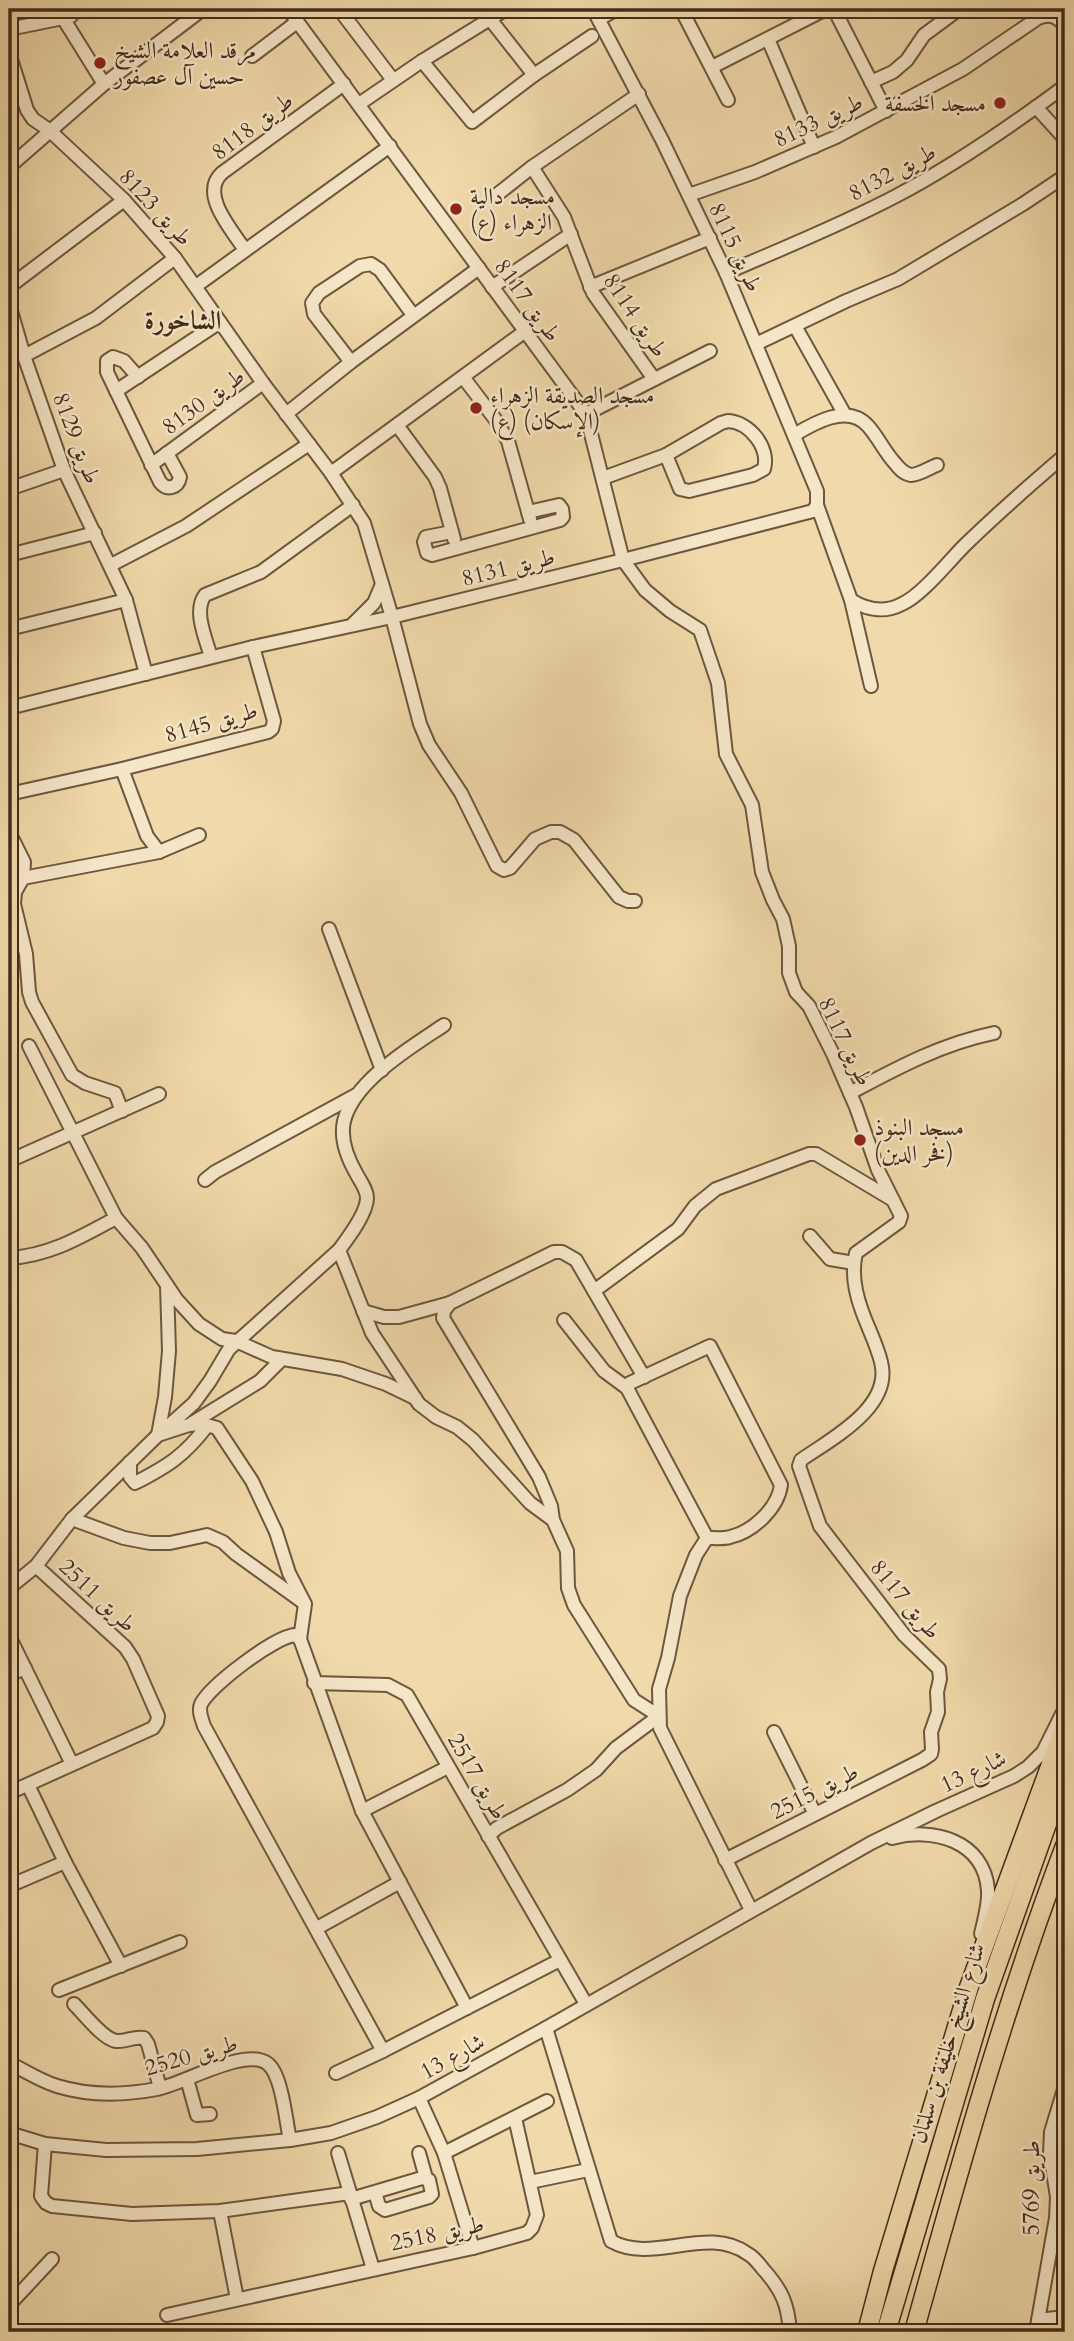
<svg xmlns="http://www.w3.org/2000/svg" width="1074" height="2341" font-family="Cardo,Amiri,serif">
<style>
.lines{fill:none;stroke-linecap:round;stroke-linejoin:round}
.minor-casing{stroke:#6e573e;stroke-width:16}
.highway-casing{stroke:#432c1a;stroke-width:21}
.minor{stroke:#f5e6c8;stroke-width:12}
.highway{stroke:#f0d9aa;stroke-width:18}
.poi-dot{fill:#8f2418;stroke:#f5e6c8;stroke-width:2.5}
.labels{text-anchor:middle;stroke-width:5;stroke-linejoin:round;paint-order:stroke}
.poi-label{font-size:23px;fill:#432c1a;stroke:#f5e6c8;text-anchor:start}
.street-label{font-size:23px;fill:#432c1a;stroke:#f5e6c8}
.quarter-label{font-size:26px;font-weight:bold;fill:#432c1a;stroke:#f5e6c8}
</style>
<rect width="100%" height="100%" fill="#f0d9aa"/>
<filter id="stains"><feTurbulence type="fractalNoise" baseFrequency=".00286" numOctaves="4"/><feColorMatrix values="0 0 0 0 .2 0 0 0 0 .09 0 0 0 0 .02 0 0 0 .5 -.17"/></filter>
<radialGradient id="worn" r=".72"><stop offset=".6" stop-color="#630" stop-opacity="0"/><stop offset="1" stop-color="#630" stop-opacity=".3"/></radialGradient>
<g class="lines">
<!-- minor casing -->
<g class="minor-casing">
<g id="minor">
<path d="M288 9 586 414 623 560 645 590 670 611 700 630 718 683 726 754 752 805 762 872 773 900 783 919 789 946V973L796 992 809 1006 833 1054 856 1107 878 1170 901 1216 899 1222 856 1253C851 1273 855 1292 862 1311 868 1328 877 1345 881 1362 893 1407 831 1439 801 1460L799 1466 820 1526 904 1635 939 1669 940 1679 937 1692 938 1712 931 1732 932 1749 931 1754 922 1760 725 1860"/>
<polyline points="339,9 393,80"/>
<polyline points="681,9 728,100"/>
<polyline points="834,9 886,111"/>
<polyline points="63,18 104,84"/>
<polyline points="490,19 534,75"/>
<polyline points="599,19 617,9"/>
<polyline points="9,29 63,18 71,16 77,9"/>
<polyline points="9,35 10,56 27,110 33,119 49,130 124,200 175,258 263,383 331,473 364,523 392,617 420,724 429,745 461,793 497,866 504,870 510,868 535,839 551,832 560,832 574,840 619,897 628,901 635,901"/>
<polyline points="768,39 814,147"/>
<polyline points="252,56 297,22"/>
<polyline points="422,61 472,122 534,75 592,36"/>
<polyline points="712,67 826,9"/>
<polyline points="871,82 893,72 907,60 924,35 959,9"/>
<polyline points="359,104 422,61 506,9"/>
<polyline points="1036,107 1065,139"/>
<polyline points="9,167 104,84 203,9"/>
<polyline points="532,167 564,217 593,293 654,379"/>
<path d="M689 195 755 172 836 137 963 69 1038 18C1049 13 1057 16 1065 26"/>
<polyline points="494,197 532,167 639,94"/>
<path d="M245 250C232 230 199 194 222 173L344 84"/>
<path d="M726 273C783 248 841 225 896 196 955 165 1011 126 1065 86"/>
<polyline points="196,286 390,146"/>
<polyline points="9,287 124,200"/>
<polyline points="492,287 571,234"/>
<polyline points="590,287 710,238"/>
<polyline points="9,304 24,356 64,470 126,600 146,674"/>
<polyline points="795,326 845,415"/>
<polyline points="756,344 846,301 898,279 1023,204 1065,176"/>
<polyline points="24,356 96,318 175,258"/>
<polyline points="351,362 314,314 312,303 319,293 360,266 371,264 380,270 413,315"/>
<path d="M138 377 124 361 113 357 107 361V372L160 482C167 491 178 488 180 477L167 453"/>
<polyline points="463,377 495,419 508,441 530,519"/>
<polyline points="116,391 220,322"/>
<polyline points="286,414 351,362 479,268"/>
<polyline points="586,414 710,351"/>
<path d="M728 421C749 422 770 447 764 469L753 475 689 491 680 489 666 455 721 423Z"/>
<polyline points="397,425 435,477 440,488 454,539"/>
<path d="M794 435C814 423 848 403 868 426 878 437 884 451 894 462 898 467 903 474 911 475 919 475 929 468 937 465"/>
<polyline points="151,465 263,383"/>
<polyline points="331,473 524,332"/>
<polyline points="603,478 666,455"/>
<polyline points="9,489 64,470"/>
<polyline points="817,505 851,600 871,686"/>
<polyline points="452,532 426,537 424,542 427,553 432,555 560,520 563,517 562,509 559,505 528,512"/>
<polyline points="9,555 95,533"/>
<polyline points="111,565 186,526 309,444"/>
<path d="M851 600C867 610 885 613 902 604 922 595 948 562 965 545 997 514 1031 484 1065 455"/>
<polyline points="352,625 374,603 382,584"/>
<polyline points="9,629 126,600"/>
<path d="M211 657C206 639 193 611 205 595L261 572 353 505"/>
<polyline points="9,708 253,647 392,617 623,560 813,511 817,505 817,491 726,273 662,140 593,9"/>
<polyline points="122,769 147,836 159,852"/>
<polyline points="9,794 122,769 268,732 272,729 274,721 253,647"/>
<polyline points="9,832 24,862 23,878 15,892 14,904 26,954 29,992 32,1002 72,1075 85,1083 115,1093 122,1111"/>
<polyline points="23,878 159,852 199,835"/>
<polyline points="329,929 382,1070"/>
<polyline points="29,1046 116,1218 142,1248 177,1300 199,1324 222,1339 236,1341 272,1357 342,1369 386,1384 415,1398"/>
<path d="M850 1093C897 1068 941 1044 994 1033"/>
<polyline points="9,1161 159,1094"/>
<polyline points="205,1180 215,1172 356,1095"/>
<polyline points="810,1236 830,1259 854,1263"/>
<polyline points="339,1250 372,1333 419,1404 436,1417 457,1427 473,1440 530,1503 553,1520 567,1551 568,1588 574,1605 634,1700 659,1716 616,1748 596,1770 567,1790 497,1828 488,1836"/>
<path d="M9 1258C49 1256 81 1237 116 1218"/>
<polyline points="594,1291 678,1229 695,1206 716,1189 809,1154 816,1154 893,1200"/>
<polyline points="450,1303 444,1311 443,1318 539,1477 551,1506 553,1520"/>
<polyline points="363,1311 384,1317 399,1317 450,1303 554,1252 562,1252 576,1260 644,1377"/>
<polyline points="564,1320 604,1371 627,1388 707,1538"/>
<path d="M627 1388 630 1383 710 1346 781 1485C778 1508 753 1532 730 1537 723 1539 714 1538 707 1538L696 1555 680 1596 668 1658 659 1689 660 1728 751 1910"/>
<polyline points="192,1423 260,1381 282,1359"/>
<path d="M164 1430 194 1403 210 1381 229 1349 339 1250C348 1238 367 1213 367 1198 367 1189 360 1181 356 1173 348 1159 340 1139 344 1121 354 1081 411 1047 444 1025"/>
<polyline points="158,1435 165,1397 169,1351 167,1285"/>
<path d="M130 1462V1477L135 1483C168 1466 184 1456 207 1426"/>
<polyline points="72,1519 124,1538 150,1543 170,1543 207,1535 223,1542 236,1554 304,1603"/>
<polyline points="9,1588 36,1566 72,1519 158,1435 189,1425 203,1424 217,1428 252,1481 276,1532 289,1573 305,1604 300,1639 362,1811 467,2008"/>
<polyline points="9,1636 72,1764"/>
<path d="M300 1639 295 1635C274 1637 211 1685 201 1704 198 1712 202 1719 204 1726L383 2051"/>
<polyline points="9,1675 25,1668"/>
<polyline points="314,1683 388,1685 407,1695 586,2004"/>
<polyline points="774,1732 815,1814"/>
<polyline points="28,1785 65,1862 121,1966"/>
<polyline points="9,1793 153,1728 157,1722 158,1716 133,1659 125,1647 36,1566"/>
<polyline points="362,1811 448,1767"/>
<path d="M892 1838C932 1827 984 1840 988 1890 989 1905 984 1920 981 1934"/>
<polyline points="9,1886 65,1862"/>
<polyline points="317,1928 400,1882"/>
<polyline points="59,1990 180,1942"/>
<path d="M74 2004C84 2014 103 2039 116 2041 126 2042 134 2036 144 2038L148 2044 160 2088"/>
<path d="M546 2028 611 2241C653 2265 707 2224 748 2254 754 2257 759 2264 763 2269 782 2290 788 2304 790 2332"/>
<path d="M9 2063C24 2070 40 2081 57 2086 89 2096 125 2095 157 2089 184 2084 246 2046 268 2064 282 2075 286 2122 290 2140"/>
<polyline points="336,2073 383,2051 560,1960"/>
<polyline points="187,2079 197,2115 210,2114"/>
<polyline points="419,2098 444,2153 473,2248"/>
<polyline points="9,2133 45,2144 106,2150 197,2149 290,2140 331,2133 377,2117 419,2098 546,2028 871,1843 936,1811 1014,1776 1028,1767 1043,1752 1065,1708"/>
<polyline points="45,2144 41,2196 46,2203 52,2206 132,2214 220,2211 350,2193"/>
<polyline points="338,2153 373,2269"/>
<polyline points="419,2153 426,2178"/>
<polyline points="444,2153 547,2101"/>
<polyline points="530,2182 588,2170"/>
<polyline points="351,2199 422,2178 429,2180 432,2194 429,2197 385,2210 379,2206 375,2192"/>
<polyline points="220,2211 237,2299"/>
<polyline points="9,2305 52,2259"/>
<polyline points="167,2315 473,2248 527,2233 532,2228 537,2215 515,2118"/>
<polyline points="1038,2320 1065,2317"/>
<polyline points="9,2328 13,2332"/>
<polyline points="1036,2332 1056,2218 1057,2197 1050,2153 1051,2132 1065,2086"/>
</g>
</g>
<!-- highway casing -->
<g class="highway-casing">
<g id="highway">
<polyline points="867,2332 883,2271 969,1987 1065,1726"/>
<polyline points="886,2332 985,1999 1065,1773"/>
<path d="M914 2332C959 2169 1005 2004 1065 1846"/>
</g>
</g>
<!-- minor -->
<use href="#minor" class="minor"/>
<!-- highway -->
<use href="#highway" class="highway"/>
</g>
<!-- markers -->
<g class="poi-dot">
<circle cx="100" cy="63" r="7"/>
<circle cx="1000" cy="103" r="7"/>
<circle cx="456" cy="209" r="7"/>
<circle cx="476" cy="408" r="7"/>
<circle cx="860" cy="1140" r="7"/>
</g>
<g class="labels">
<!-- poi labels -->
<g class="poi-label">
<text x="114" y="58">مرقد العلامة الشيخ<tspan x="114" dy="26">حسين آل عصفور</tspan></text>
<text x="986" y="111" text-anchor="end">مسجد الخسفة</text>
<text x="470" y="204">مسجد دالية<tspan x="470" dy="26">الزهراء (ع)</tspan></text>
<text x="490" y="403">مسجد الصديقة الزهراء<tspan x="490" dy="26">(ع) (الإسكان)</tspan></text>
<text x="874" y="1135">مسجد البنوذ<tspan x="874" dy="26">(فخر الدين)</tspan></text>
</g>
<!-- street labels -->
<g class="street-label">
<text transform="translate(818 120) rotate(-25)" y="8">طريق 8133</text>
<text transform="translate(252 126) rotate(-37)" y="8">طريق 8118</text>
<text transform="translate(892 172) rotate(-28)" y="8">طريق 8132</text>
<text transform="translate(156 207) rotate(47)" y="8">طريق 8123</text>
<text transform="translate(736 247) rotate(65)" y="8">طريق 8115</text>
<text transform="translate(528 300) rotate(54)" y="8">طريق 8117</text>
<text transform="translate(636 315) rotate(56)" y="8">طريق 8114</text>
<text transform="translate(203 401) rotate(-36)" y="8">طريق 8130</text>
<text transform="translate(77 438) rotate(69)" y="8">طريق 8129</text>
<text transform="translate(508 567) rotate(-14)" y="8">طريق 8131</text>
<text transform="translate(211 722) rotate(-16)" y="8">طريق 8145</text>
<text transform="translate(846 1041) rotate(64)" y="8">طريق 8117</text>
<text transform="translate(98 1595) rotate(43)" y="8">طريق 2511</text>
<text transform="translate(906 1599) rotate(50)" y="8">طريق 8117</text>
<text transform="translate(973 1771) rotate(-25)" y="8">شارع 13</text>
<text transform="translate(478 1776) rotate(60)" y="8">طريق 2517</text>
<text transform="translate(814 1791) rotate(-27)" y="8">طريق 2515</text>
<text transform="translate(947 2043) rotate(-73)" y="8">شارع الشيخ خليفة بن سلمان</text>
<text transform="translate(191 2055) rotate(-16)" y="8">طريق 2520</text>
<text transform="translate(452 2056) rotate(-29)" y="8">شارع 13</text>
<text transform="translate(1031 2188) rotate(-90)" y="8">طريق 5769</text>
<text transform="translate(437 2233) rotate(-12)" y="8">طريق 2518</text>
</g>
<!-- quarter labels -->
<g class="quarter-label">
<text x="183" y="329">الشاخورة</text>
</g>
</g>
<!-- margin -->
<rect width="1074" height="2341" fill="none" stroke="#f0d9aa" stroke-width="35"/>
<rect x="10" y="10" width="1053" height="2320" fill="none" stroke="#432c1a" stroke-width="3.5"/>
<rect x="18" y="18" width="1039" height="2306" fill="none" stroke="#432c1a" stroke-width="2"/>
<rect width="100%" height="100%" filter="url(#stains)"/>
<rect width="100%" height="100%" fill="url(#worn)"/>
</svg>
